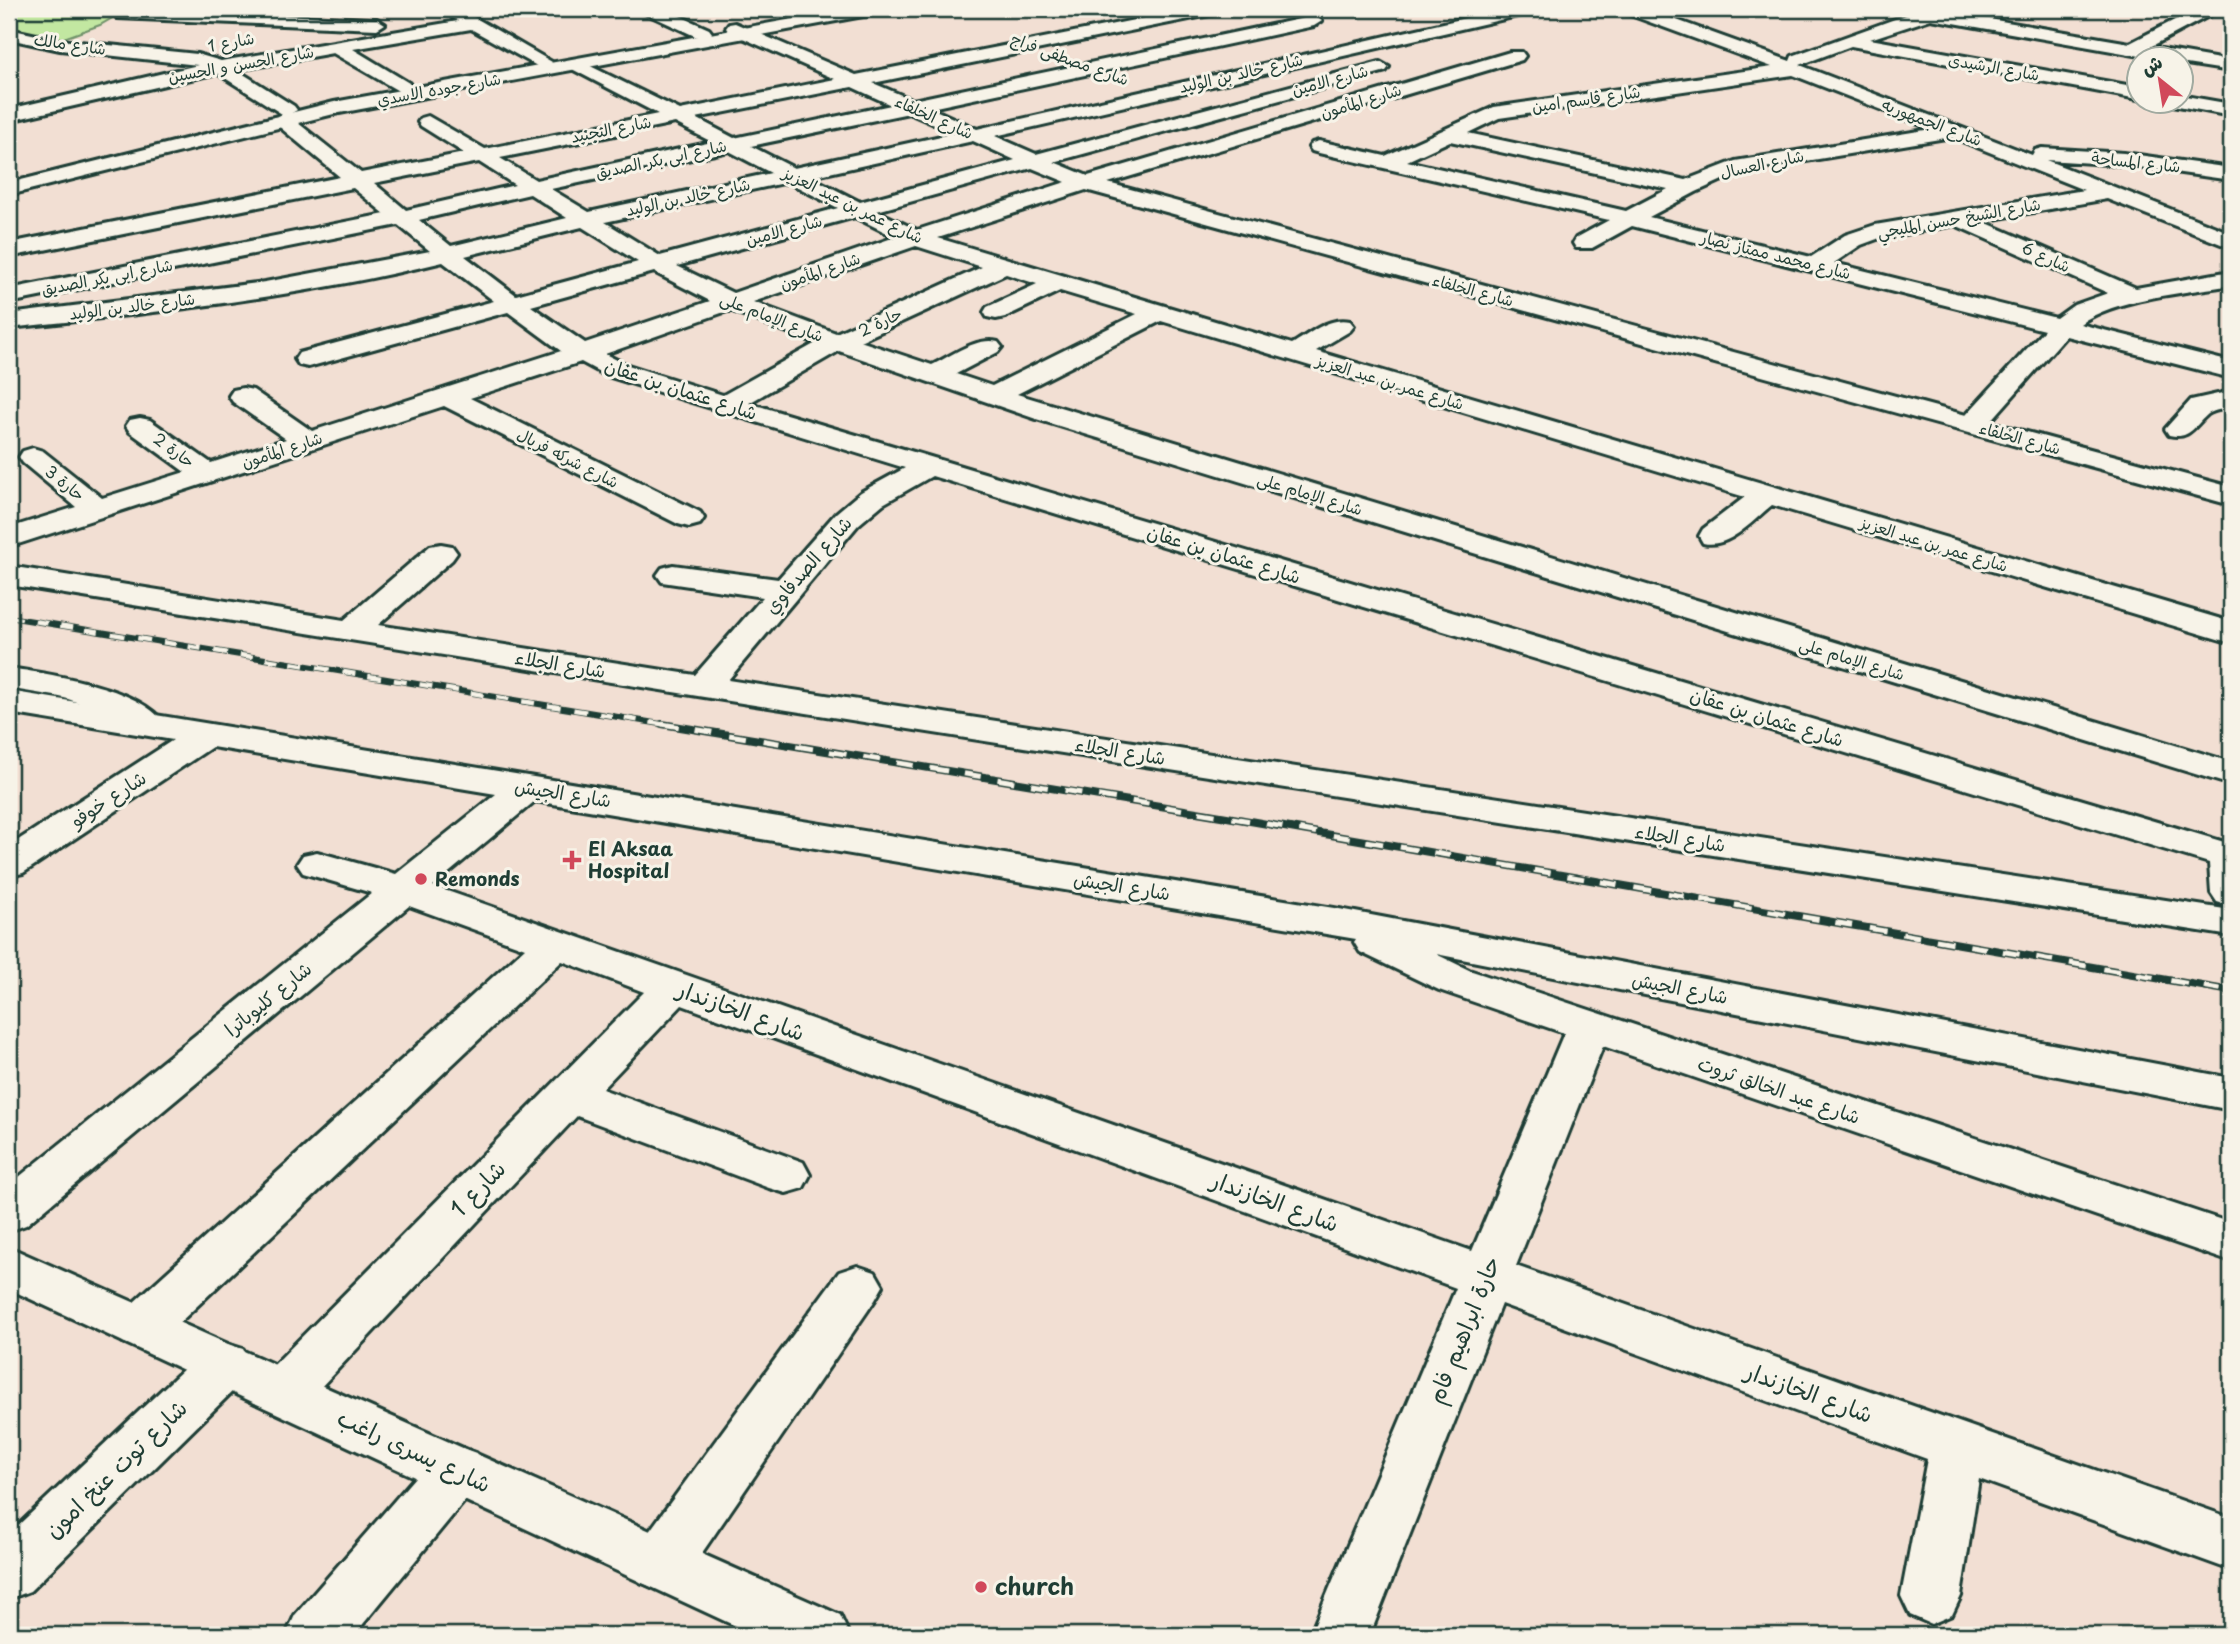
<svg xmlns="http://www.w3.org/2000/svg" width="2240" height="1644" font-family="'Playpen Sans','Playpen Sans Arabic',sans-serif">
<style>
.green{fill:#c2e7a1;stroke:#70926a;stroke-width:2}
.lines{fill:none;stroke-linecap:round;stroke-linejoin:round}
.minor-casing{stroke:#1f3d34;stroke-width:6}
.major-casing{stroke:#1f3d34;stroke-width:6}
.minor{fill:#f7f3e8;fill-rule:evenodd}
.major{fill:#f7f3e8;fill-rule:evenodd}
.rail-far1-casing{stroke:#1f3d34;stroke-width:6}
.rail-casing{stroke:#1f3d34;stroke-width:8}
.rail-far1{stroke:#f7f3e8;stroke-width:4.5;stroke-dasharray:13;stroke-linecap:butt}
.rail{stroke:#f7f3e8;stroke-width:5;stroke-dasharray:17;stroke-linecap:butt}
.poi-dot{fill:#d1495b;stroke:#f7f3e8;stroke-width:2.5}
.labels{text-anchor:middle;stroke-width:6;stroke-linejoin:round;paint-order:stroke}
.far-street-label{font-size:16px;fill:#1f3d34;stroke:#f7f3e8}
.street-label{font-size:19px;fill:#1f3d34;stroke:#f7f3e8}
.poi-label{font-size:19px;font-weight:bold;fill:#1f3d34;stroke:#f7f3e8;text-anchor:start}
.near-street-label{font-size:23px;fill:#1f3d34;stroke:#f7f3e8}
.near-poi-label{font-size:23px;font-weight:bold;fill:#1f3d34;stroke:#f7f3e8;text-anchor:start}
</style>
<rect width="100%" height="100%" fill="#f2dfd3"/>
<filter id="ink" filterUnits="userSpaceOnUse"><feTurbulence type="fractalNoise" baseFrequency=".0143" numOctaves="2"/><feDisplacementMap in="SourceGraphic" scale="14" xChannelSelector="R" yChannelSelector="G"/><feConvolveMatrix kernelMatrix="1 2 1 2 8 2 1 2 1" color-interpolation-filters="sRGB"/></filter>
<g filter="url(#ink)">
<!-- green -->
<polygon class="green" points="9,9 128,9 100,25 50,43 9,33"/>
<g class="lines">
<!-- minor casing -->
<g class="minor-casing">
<g id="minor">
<polygon points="123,9 377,19 385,24 377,29 117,18 115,14 117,10"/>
<path d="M448 9H460L552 62 549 66H537L471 29 353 49 409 83 411 87 409 91 402 93 333 53 237 70 294 106 297 110 288 115 361 173 464 153 421 126 418 122 421 118 428 116 485 149 658 114 570 68 567 64 570 60 576 59 680 110 835 79 729 32 726 28 729 24 735 23 856 75 1190 9H1222L1214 14 873 83 913 100 1314 16 1322 21 1314 26 931 108 977 129 1505 9H1534L1526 14 995 136 1036 154 1380 62 1389 67 1386 71 1054 162 1088 176 1510 52H1522L1525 56 1522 60 1108 183 1966 415 2044 330 1632 226 1592 248H1576L1573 243 1576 238 1609 220 1319 153 1312 151 1309 147 1312 143 1319 141 1385 156 1494 107 1772 67 1625 13 1623 9H1646L1790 61 1792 56 1920 10 1931 9 2130 43 2196 9H2216L2214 13 2150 47 2231 61V71L2180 63V60H2163L1931 19 1870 39 2138 87V99L1851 46 1800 65 2032 155 2035 150 2042 148 2124 153 2231 168V180L2124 165 2046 160 2231 233V248L2107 199 1982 221 2136 288 2231 271V285C2188 293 2114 298 2080 324L2231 362V378L2066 336 1990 422 2231 487V505L1086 190 938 238 1292 344C1309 334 1330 316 1350 321L1354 326 1350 331 1316 351 2231 622V643L1772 505C1752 521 1729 549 1703 543L1699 536 1703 529 1745 497 1161 321 1017 394 2231 762V785L1036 419 839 351 749 403 2231 844V906L2217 902 2211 893 2209 863 932 476 883 504 858 525 728 680 2231 910V936L704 697 9 585V566L344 620 430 546 441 544 452 546 457 553 452 560 378 625 695 675 763 597 662 582 657 575 662 568 673 565 778 579 836 513 861 492 905 468 607 376 581 362 470 398 700 512 704 518 700 524 689 527 678 524 444 406 9 547V528L76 507 23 463 19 457 23 451 33 448 43 451 102 498 185 472 130 432 126 426 130 420 140 418 150 420 211 463 286 439 233 402 229 396 233 390 243 388 253 390 312 431 561 351 508 312 308 367 299 365 295 359 299 353 494 301 443 262C301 297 154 313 9 328V314L265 282 430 251 398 225 9 303V289L385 214 353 188 9 257V243L340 177 276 124 273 120 282 114 217 73 9 121V109L198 65 60 50 9 39V29L60 40 197 54 221 61 458 21 446 12ZM1793 75 1931 129 1735 161 1686 180 1468 133 1499 118ZM852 87 891 105 734 138 696 118ZM909 113 955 133 794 168 751 146ZM675 123 712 142 536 180 500 158ZM1952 137 2084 190 1875 225 1845 235 1811 257 1649 217 1696 192 1740 172ZM973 141 1015 160 860 202 811 177ZM1450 141 1668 189 1626 211 1407 161ZM729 151 771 173 589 212 551 189ZM479 162 515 185 406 210 374 183ZM1032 168 1066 182 917 230 877 211ZM788 182 838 208 660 256 605 222ZM530 194 567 218 451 246 419 220ZM855 217 895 237 733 293 677 266ZM1955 225 2108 293 2074 305 2056 318 1834 263 1861 245 1880 238ZM582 227 638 262 516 295 465 256ZM916 246 982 267 836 333 753 302ZM654 272 710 301 585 343 531 306ZM1006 274 1037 284 987 307 984 312 987 317 996 319 1005 317 1060 291 1137 314 992 386 956 374 998 352 1002 347 998 342C977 336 951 356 932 365L860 341ZM730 310 816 343 723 395 625 364 605 354Z"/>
<polygon points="643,9 664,9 709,29 712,33 709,37 697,37 645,13"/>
<polygon points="2180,95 2231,104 2231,116 2173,105 2171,102 2180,102"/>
<path d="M2231 391V407C2224 409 2214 410 2208 414 2194 426 2190 440 2169 435L2165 429 2191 400Z"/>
<path d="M9 691 1334 908 2231 1078V1110L1436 954 1469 970 2231 1223V1262L1603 1046 1516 1266 2231 1518V1570L1979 1479 1961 1596 1952 1615 1931 1624 1910 1615 1901 1596 1927 1459 1501 1304 1370 1635H1310L1456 1288 682 1005 602 1089 803 1162 810 1175 803 1188 786 1193 769 1188 577 1116 302 1407 283 1414 264 1407 256 1391 264 1375 644 992 562 961 159 1342 141 1348 123 1342 115 1327 123 1312 525 948 409 906 26 1225 9 1231V1185L372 893 303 873 297 864 303 855 317 852 396 874 496 794 212 747 23 873 9 876V846L173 740 9 713ZM535 801 1356 939 1354 942 1360 952 1439 990 1564 1033 1472 1251 433 886Z"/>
<polygon points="857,1266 875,1272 883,1286 875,1300 682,1582 661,1590 640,1582 632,1563 640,1544 839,1272"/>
<polygon points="224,1343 243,1349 251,1365 243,1381 30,1591 9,1599 9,1534 205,1349"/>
<polygon points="456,1446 476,1453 484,1470 476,1487 354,1635 286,1635 295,1615 436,1453"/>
</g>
</g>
<!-- major casing -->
<g class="major-casing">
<g id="major">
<polygon points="848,9 882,9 874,14 334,114 9,195 9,183 334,102"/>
<path d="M9 668C50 674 139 687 164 723L159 731C132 737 97 708 68 699 49 694 28 692 9 688Z"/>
<polygon points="9,1247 840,1615 849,1635 755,1635 9,1289"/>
</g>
</g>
<!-- minor -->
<use href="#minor" class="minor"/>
<!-- major -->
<use href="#major" class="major"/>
<!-- rail-far1 casing -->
<g class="rail-far1-casing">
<polyline id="rail-far1" points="9,617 673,726"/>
</g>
<!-- rail casing -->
<g class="rail-casing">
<polyline id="rail" points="662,724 1227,817 2231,991"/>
</g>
<!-- rail-far1 -->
<use href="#rail-far1" class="rail-far1"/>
<!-- rail -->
<use href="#rail" class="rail"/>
</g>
</g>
<!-- markers -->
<g class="poi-dot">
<path d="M568.5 849.5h7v7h7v7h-7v7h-7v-7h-7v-7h7z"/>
<circle cx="421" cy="879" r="7"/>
<circle cx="981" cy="1587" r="7"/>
</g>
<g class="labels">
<!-- far-street labels -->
<g class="far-street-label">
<text transform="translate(231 42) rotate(-11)" y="6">شارع 1</text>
<text transform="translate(70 44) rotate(8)" y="6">شارع مالك</text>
<text transform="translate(1070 59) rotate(20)" y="6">شارع مصطفى فراج</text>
<text transform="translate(241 64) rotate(-10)" y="6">شارع الحسن و الحسين</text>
<text transform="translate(1994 67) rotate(10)" y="6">شارع الرشيدى</text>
<text transform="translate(1241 73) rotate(-13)" y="6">شارع خالد بن الوليد</text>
<text transform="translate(1330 80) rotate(-15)" y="6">شارع الامين</text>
<text transform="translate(439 89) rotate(-10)" y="6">شارع جوده الاسدي</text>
<text transform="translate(1586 99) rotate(-8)" y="6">شارع قاسم امين</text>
<text transform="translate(1361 101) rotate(-17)" y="6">شارع المأمون</text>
<text transform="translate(934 117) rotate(24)" y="6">شارع الخلفاء</text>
<text transform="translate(1932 122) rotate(21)" y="6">شارع الجمهوريه</text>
<text transform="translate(611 129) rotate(-11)" y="6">شارع التجنيد</text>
<text transform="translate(661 159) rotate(-12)" y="6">شارع ابى بكر الصديق</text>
<text transform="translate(2136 162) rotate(6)" y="6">شارع المساحة</text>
<text transform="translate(1762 164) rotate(-12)" y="6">شارع العسال</text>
<text transform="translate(688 197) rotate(-12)" y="6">شارع خالد بن الوليد</text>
<text transform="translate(853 205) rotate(26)" y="6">شارع عمر بن عبد العزيز</text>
<text transform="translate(1959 218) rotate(-10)" y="6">شارع الشيخ حسن المليجي</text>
<text transform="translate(784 230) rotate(-15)" y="6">شارع الامين</text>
<text transform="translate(1776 255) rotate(14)" y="6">شارع محمد ممتاز نصار</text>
<text transform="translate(2046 257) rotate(24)" y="6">شارع 6</text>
<text transform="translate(820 271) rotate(-19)" y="6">شارع المأمون</text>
<text transform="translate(107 277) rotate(-11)" y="6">شارع ابى بكر الصديق</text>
<text transform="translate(1473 290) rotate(15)" y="6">شارع الخلفاء</text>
<text transform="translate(132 306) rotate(-7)" y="6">شارع خالد بن الوليد</text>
<text transform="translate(772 317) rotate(21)" y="6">شارع الإمام على</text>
<text transform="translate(880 322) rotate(-25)" y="6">حارة 2</text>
<text transform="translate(1390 382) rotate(17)" y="6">شارع عمر بن عبد العزيز</text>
<text transform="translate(2020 438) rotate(15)" y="6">شارع الخلفاء</text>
<text transform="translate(174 450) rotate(36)" y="6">حارة 2</text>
<text transform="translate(282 450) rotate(-18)" y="6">شارع المأمون</text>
<text transform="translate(568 458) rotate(27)" y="6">شارع شركه فريال</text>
<text transform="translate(65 483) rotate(39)" y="6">حارة 3</text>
<text transform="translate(1310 494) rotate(17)" y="6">شارع الإمام على</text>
<text transform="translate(1934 544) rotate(17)" y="6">شارع عمر بن عبد العزيز</text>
<text transform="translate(1852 659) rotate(17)" y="6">شارع الإمام على</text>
</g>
<!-- street labels -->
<g class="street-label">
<text transform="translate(681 389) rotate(18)" y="7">شارع عثمان بن عفان</text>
<text transform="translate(1224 554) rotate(17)" y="7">شارع عثمان بن عفان</text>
<text transform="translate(808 565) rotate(-49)" y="7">شارع الصدفاوي</text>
<text transform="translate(560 664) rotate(9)" y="7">شارع الجلاء</text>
<text transform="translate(1767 717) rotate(17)" y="7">شارع عثمان بن عفان</text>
<text transform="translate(1120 751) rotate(9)" y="7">شارع الجلاء</text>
<text transform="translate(563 793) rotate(9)" y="7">شارع الجيش</text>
<text transform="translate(108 799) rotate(-33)" y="7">شارع خوفو</text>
<text transform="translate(1680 838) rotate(9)" y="7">شارع الجلاء</text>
<text transform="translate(1122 886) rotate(9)" y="7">شارع الجيش</text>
<text transform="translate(1680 988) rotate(11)" y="7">شارع الجيش</text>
<text transform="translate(268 999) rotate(-39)" y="7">شارع كليوباترا</text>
<text transform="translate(1779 1090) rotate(19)" y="7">شارع عبد الخالق ثروت</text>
</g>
<!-- poi labels -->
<g class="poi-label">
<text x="588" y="856">El Aksaa<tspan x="588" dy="22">Hospital</tspan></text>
<text x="435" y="886">Remonds</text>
</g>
<!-- near-street labels -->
<g class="near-street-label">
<text transform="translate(741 1011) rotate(20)" y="8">شارع الخازندار</text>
<text transform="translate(478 1189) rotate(-46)" y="8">شارع 1</text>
<text transform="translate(1275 1202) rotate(20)" y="8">شارع الخازندار</text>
<text transform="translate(1464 1330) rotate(-68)" y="8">حارة ابراهيم فام</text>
<text transform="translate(1809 1393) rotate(20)" y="8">شارع الخازندار</text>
<text transform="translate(414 1451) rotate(25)" y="8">شارع يسرى راغب</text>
<text transform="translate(116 1469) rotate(-44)" y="8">شارع توت عنخ امون</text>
</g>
<!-- near-poi labels -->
<g class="near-poi-label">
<text x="995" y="1595">church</text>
</g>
</g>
<!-- margin -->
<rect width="2240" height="1644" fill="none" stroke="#f7f3e8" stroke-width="35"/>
<rect x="18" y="18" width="2205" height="1609" fill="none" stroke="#1f3d34" stroke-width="2.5" filter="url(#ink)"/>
<!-- north arrow -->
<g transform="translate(2160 80) rotate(330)"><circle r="33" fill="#f7f3e8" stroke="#a1aaa0" stroke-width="2"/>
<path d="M0-5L12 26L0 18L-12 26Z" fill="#d1495b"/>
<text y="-10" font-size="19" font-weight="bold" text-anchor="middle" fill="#1f3d34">ش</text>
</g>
</svg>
